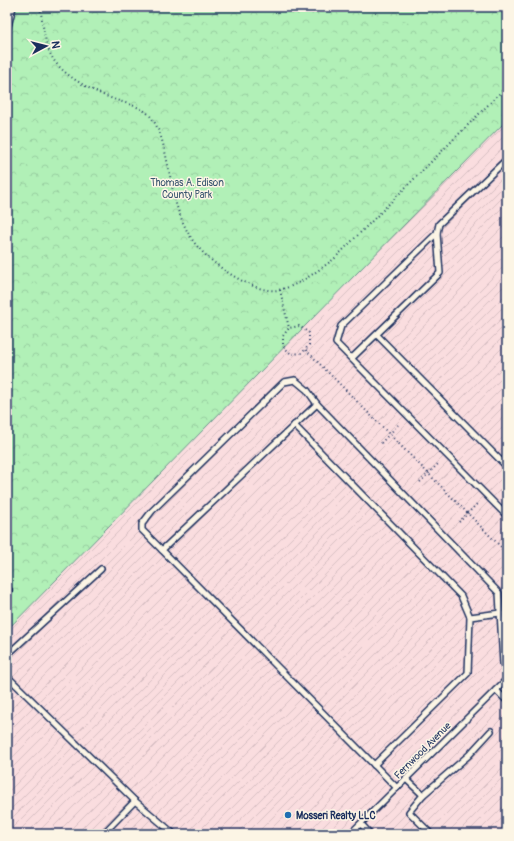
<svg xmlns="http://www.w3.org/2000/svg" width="514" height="841" font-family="Pangolin,sans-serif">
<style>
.industrial{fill:url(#industrial-furrows)}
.park{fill:url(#park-crowns);stroke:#66908a}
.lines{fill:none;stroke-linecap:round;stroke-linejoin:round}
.service-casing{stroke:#1b2f5e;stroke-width:8}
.path{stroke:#1b2f5e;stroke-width:2;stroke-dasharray:1 3;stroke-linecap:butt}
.service{stroke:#fcf5e5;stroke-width:5}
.poi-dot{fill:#1f6fb2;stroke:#fcf5e5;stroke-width:1.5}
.labels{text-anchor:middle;stroke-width:3;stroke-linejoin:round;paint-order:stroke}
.park-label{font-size:10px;fill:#395670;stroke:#fcf5e5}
.street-label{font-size:10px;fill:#1b2f5e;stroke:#fcf5e5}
.poi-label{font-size:10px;font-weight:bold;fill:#1b2f5e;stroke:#fcf5e5;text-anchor:start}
</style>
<defs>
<pattern id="industrial-furrows" width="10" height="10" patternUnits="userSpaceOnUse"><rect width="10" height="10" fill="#fadddf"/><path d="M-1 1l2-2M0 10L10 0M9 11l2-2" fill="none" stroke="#d6bec2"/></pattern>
<pattern id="park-crowns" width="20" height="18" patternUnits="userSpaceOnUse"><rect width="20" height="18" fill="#b1f0b7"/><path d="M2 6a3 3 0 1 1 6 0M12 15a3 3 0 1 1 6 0" fill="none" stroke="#98cea0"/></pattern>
</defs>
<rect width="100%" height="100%" fill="#fbeae2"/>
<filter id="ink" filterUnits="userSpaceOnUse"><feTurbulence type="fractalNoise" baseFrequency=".025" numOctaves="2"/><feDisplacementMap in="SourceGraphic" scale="8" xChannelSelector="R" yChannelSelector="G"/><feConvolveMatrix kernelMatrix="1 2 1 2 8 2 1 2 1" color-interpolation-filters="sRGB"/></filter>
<g filter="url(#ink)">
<!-- industrial -->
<polygon class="industrial" points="507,120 507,834 7,834 7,630"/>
<!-- park -->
<polygon class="park" points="7,7 507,7 507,120 7,630"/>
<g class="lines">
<!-- service casing -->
<g class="service-casing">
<g id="service">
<polyline points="7,30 13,7"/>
<polyline points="437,233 439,224 507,159"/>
<polyline points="377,335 507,467"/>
<polyline points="352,358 440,273 437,233 341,326 336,343 507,516"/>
<polyline points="294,425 461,596 470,617"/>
<polyline points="162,550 142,530 142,524 152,511 284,382 295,380 307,390 317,404"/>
<polyline points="7,588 9,590"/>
<polyline points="7,655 101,569"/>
<polyline points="7,676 135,801"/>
<polyline points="496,690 507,701"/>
<polyline points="374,765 468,673 470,617 500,613"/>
<polyline points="406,779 423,795 469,755 491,731"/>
<polyline points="397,788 162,550 317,404 499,593 503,664 507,672"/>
<polyline points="423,795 409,812 431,834"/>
<polyline points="361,824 370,834"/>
<polyline points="103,834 135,801 174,834"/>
<polyline points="350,834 507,679"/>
</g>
</g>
<!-- path -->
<g class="path">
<path d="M40 7C43 23 44 43 52 57 62 76 96 93 116 100 128 104 143 107 151 117 167 138 169 182 177 207 182 221 188 236 198 247 213 265 254 294 278 290 299 286 317 271 334 259L507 86"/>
<polyline points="503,14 507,10"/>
<polyline points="280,290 289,328 283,336 283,346 291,354 302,353 309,345 309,333 299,326 289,328"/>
<polyline points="306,350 507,553"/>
<polyline points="381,443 398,425"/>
<polyline points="420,482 438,464"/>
<polyline points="459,522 477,504"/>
</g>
<!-- service -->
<use href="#service" class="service"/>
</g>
</g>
<!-- markers -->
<circle class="poi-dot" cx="288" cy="815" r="4"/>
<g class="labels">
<!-- park labels -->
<g class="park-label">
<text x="187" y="186">Thomas A. Edison<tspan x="187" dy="12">County Park</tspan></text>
</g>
<!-- street labels -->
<g class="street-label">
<text transform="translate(422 750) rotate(-45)" y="4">Fernwood Avenue</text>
</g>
<!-- poi labels -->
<g class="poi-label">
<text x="296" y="819">Mosseri Realty LLC</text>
</g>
</g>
<!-- margin -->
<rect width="514" height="841" fill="none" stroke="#fcf5e5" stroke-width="24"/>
<rect x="12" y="12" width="490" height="817" fill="none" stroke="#1b2f5e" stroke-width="1.5" filter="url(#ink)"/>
<!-- north arrow -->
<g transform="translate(46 46) rotate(83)" stroke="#fcf5e5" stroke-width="3" paint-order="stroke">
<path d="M0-3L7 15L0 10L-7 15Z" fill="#1b2f5e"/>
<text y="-6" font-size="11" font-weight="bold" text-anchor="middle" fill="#1b2f5e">N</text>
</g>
</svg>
